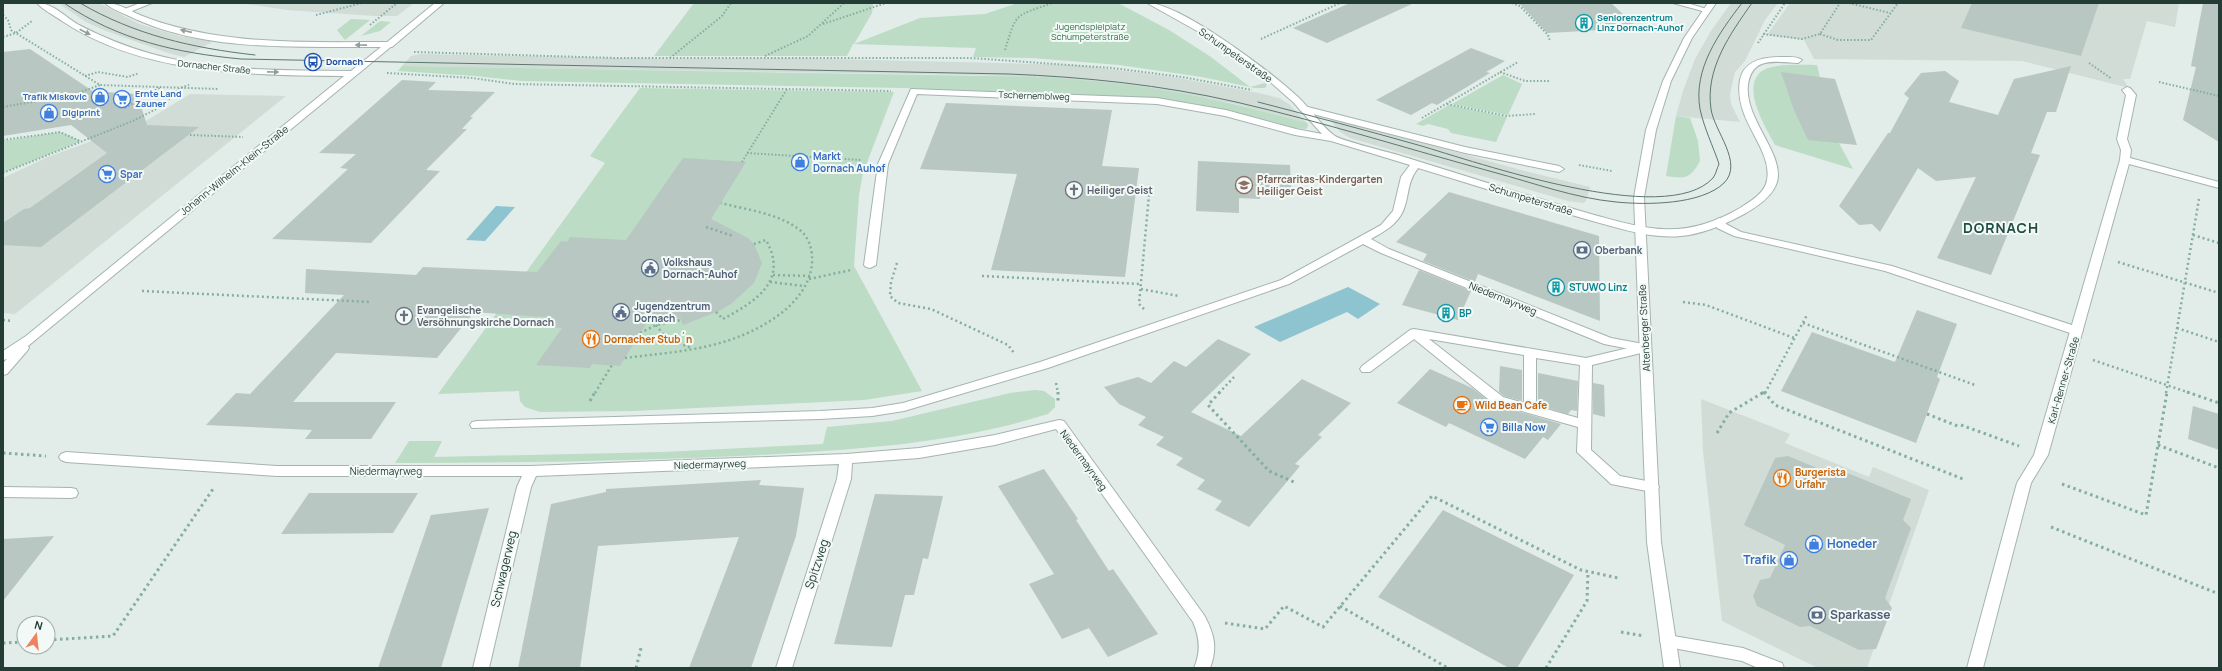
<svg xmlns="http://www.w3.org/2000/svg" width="2222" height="671" font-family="Manrope,sans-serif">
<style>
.built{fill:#d1dcd7}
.green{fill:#bcdcc5}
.water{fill:#8dc4cf}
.building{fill:#b8c7c1}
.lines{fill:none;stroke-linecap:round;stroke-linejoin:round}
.service-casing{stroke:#a5b4af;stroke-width:2}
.minor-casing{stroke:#a5b4af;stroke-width:2}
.tertiary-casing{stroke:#a5b4af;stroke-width:2}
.path-far2{stroke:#84aea1;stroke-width:2;stroke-dasharray:1.5 2;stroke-linecap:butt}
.path-far1{stroke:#84aea1;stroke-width:2.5;stroke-dasharray:2 3;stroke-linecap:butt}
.path{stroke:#84aea1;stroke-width:3;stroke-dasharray:2.5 3.5;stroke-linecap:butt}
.service{fill:#fff;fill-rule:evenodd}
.minor{fill:#fff;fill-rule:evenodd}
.tertiary{fill:#fff;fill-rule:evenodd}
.tram{stroke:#5d7871;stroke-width:1}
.oneway{fill:#919e9a}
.labels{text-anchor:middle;stroke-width:4;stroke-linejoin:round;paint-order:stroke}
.far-culture-label{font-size:9px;font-weight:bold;fill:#0d838f;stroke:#f3f9f6;text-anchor:start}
.far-park-label{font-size:9px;fill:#2f7249;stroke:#f3f9f6}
.far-transit-label{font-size:9px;font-weight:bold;fill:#164399;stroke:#f3f9f6;text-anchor:start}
.far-street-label{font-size:9px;fill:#233d36;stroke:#f3f9f6}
.far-shop-label{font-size:9px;font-weight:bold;fill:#366cbe;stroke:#f3f9f6;text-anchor:start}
.street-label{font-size:10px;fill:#233d36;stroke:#f3f9f6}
.shop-label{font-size:10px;font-weight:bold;fill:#366cbe;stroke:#f3f9f6;text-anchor:start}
.education-label{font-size:10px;font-weight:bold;fill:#785e54;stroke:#f3f9f6;text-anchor:start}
.worship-label{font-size:10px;font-weight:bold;fill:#5b616d;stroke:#f3f9f6;text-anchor:start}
.service-label{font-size:10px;font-weight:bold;fill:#4e5e75;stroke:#f3f9f6;text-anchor:start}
.culture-label{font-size:10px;font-weight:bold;fill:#0d838f;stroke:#f3f9f6;text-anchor:start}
.food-label{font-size:10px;font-weight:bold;fill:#c56008;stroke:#f3f9f6;text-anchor:start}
.near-shop-label{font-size:12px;font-weight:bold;fill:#366cbe;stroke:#f3f9f6;text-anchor:start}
.near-street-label{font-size:12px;fill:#233d36;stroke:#f3f9f6}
.near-service-label{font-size:12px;font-weight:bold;fill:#4e5e75;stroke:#f3f9f6;text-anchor:start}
.district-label{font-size:14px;font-weight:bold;letter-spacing:1px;fill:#204e43;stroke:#f3f9f6}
</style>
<rect width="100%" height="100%" fill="#e2ece8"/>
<!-- built -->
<g class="built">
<polygon points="58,3 99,3 139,24 179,36 214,41 184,57 168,53 106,31 86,22"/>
<polygon points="240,3 414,3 397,16 375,16 287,10"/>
<polygon points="1731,3 1778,3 1765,20 1745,61 1735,72 1730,94 1731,104 1740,122 1676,116 1683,91 1695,59 1711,31"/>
<polygon points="1790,3 2179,3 2175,27 2147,21 2130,79 2123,79 2129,88 2022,61 1814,59 1804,40 1767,35"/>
<polygon points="421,54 672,59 789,58 1077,65 1173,77 1259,93 1279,98 1289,104 1307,123 1236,104 1176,92 1081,80 975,75 402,66 411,56"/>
<polygon points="190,94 286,96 15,314 3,313 3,178 48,157 146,121"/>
<polygon points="1328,117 1521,170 1590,187 1586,201 1583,203 1568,201 1350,138 1340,132"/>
<polygon points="1701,399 1790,434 1785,443 1869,477 1873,467 1929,490 1867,668 1818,668 1722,621 1703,451"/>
</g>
<!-- green -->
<g class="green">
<polygon points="694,3 873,3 872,13 854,44 920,18 985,14 1018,3 1118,3 1169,30 1211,57 1250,87 1265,83 1267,85 1265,88 1255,88 1202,77 1119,65 1032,58 973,57 976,48 853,44 847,56 654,56"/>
<polygon points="351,19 370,20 345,40 337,30"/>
<polygon points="380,21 391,22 380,31 361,36"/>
<path d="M1817 65 1833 132 1853 169 1775 145C1766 128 1740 87 1762 71 1772 63 1804 65 1817 65Z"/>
<path d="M402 66 1042 77C1087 80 1132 84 1176 92 1220 100 1263 111 1307 123L1308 126 1306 129 1295 128 1228 110 1192 103 1152 98 903 88 522 81 475 76 398 71Z"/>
<polygon points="1503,75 1522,84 1508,115 1452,104"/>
<polygon points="640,88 894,92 863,173 859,195 854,266 922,391 864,400 634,411 540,412 525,407 520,401 519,391 438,394 605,163 590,156"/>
<polygon points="1449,105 1507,117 1496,142 1451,133 1448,129 1428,124 1423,126 1416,124"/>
<path d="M1676 116 1690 118 1698 141 1700 161C1690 179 1685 179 1666 176Z"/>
<polygon points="60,132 81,141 3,173 3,141"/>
<path d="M1035 390 1044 391 1055 399V407L1048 414C953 444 859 449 761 455 639 461 517 463 395 463L409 441H442L434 457 663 452 823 444 827 427 892 421 1010 393Z"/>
</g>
<!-- water -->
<g class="water">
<polygon points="496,206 515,207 485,241 466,240"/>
<polygon points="1348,287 1380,304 1358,319 1347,312 1280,342 1254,327"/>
</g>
<!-- building -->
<g class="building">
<polygon points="1350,3 1414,3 1327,43 1293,28"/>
<polygon points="1519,3 1611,3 1638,28 1547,33"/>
<polygon points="1972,3 2099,3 2081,56 1961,28"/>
<polygon points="2203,3 2219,3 2219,142 2183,120 2196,67 2191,66"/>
<polygon points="1471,48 1505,61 1486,72 1490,73 1437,105 1432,103 1411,115 1376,100"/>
<polygon points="30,49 97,94 104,92 137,94 147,125 199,127 41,247 3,245 3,223 24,209 30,208 107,153 71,125 3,136 3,52"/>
<polygon points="2071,66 2056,112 2047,112 2031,153 2040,155 1991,275 1937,258 1976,177 1936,181 1918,168 1880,232 1872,224 1859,225 1839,206 1888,133 1890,133 1909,98 1904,94 1921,73 1945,71 1959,81 1949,102 1998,115 2014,79"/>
<polygon points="1781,72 1835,79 1857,145 1808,140 1794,110"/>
<polygon points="402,80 436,82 428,90 495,92 470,117 473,117 462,129 467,129 426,170 440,171 371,243 272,239 348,169 340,168 356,154 319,153"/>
<polygon points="946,103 1112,110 1102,166 1139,168 1125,277 991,270 1017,174 920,169"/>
<polygon points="683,158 746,162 711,219 748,238 754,244 762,263 754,283 732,303 719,311 683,325 680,318 646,324 620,366 592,364 590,368 536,365 562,328 548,327 555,318 474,312 437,358 336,353 293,402 396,402 371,439 305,439 312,430 206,425 236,393 250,394 344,295 305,293 306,269 416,275 423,267 537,272 561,241 567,242 570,237 626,240"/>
<polygon points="1198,161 1290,165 1291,189 1260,188 1260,199 1239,198 1239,213 1196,211"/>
<polygon points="1449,192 1599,236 1600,321 1478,274 1475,282 1423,261 1427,254 1396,242"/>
<polygon points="1419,270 1471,291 1458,320 1402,305"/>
<polygon points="1917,310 1957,324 1937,377 1940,379 1916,443 1781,391 1812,332 1895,362"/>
<polygon points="1218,339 1251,354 1191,412 1241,436 1302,379 1351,403 1318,435 1322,437 1295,464 1300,466 1249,527 1215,510 1222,501 1197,489 1205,480 1176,465 1183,458 1156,445 1164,437 1138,425 1146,417 1119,404 1104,387 1138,377 1151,383 1174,361 1186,367"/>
<polygon points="1500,366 1522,370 1522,401 1504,396 1499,392"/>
<polygon points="1430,369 1472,388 1493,404 1561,424 1548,440 1543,437 1525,459 1449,423 1446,427 1397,403"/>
<polygon points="1538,373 1578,381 1577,411 1571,410 1568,414 1538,405"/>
<polygon points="1593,383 1604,385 1605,417 1593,414"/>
<polygon points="2193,406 2219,414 2219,450 2188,439"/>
<polygon points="1788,456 1829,473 1845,472 1911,499 1903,520 1911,528 1885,598 1892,608 1876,649 1859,650 1810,626 1800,627 1757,606 1753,596 1760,580 1770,578 1785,545 1744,525 1775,458"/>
<polygon points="1044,469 1078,519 1076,520 1109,571 1113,569 1158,634 1108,657 1089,628 1062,639 1029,584 1054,574 998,486"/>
<polygon points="761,480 759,485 804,488 796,536 751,668 689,668 739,537 598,546 580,668 518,668 551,504 606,492 606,489"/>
<polygon points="309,493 418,493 393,533 281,534"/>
<polygon points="875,494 943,496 928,559 923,558 914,595 905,595 892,647 834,644"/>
<polygon points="489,508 441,668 378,668 431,515"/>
<polygon points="1443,510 1574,575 1517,668 1509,668 1378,597"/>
<polygon points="54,536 3,601 3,539"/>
</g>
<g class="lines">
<!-- service casing -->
<g class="service-casing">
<g id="service">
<polygon points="1304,106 1465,147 1559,166 1564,169 1559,172 1465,153 1301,111 1299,109"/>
<polygon points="1719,218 1723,219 1726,224 1741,232 1892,266 2081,328 2083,331 2077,335 2073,334 1885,271 1734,236 1717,228 1714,221"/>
<path d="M1414 329 1586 358 1645 344 1649 345 1651 348 1649 351 1592 365 1591 450 1620 476 1657 483 1659 487 1657 491 1652 492 1611 484 1577 452 1578 427 1493 403 1414 339 1370 372H1362L1360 369 1362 366 1410 330ZM1429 339 1524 355V403L1503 397ZM1536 358 1580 365 1578 418 1536 406Z"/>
<polygon points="3,487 71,488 76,489 78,493 76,497 71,498 3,497"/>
</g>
</g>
<!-- minor casing -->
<g class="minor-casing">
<g id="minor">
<polygon points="140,3 152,3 127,13 120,11"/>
<polygon points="435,3 444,3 392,47 386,47 386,43"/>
<path d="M1147 3C1181 3 1272 73 1298 97 1310 108 1322 127 1335 136 1346 142 1384 151 1398 155 1460 174 1521 194 1584 212 1645 229 1681 242 1740 208 1751 201 1765 193 1767 180 1773 148 1733 120 1740 80 1744 60 1764 57 1781 57 1788 57 1797 56 1802 60L1798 63C1775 62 1752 56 1748 85 1744 119 1785 154 1777 182 1773 196 1758 206 1746 213 1726 224 1703 234 1681 236 1651 239 1618 228 1589 220 1532 204 1475 185 1418 168 1406 184 1410 195 1403 211 1397 225 1383 232 1371 239L1389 249 1611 338 1649 345 1651 348 1649 351 1645 352 1604 344 1381 253 1363 244 1289 284 1048 368 904 411 872 416 820 419 472 428 470 425 472 422 477 421 820 411 872 408 903 403 1040 362 1281 280 1381 225 1393 211 1401 177 1410 165 1331 141 1295 135 1225 116 1157 104 917 94 888 164 876 265 870 268 866 267 864 265 878 164 911 89 1157 98 1226 110 1296 129 1322 134 1293 102 1260 73 1206 36Z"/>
<polygon points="1673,3 1687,3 1710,10 1706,12"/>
<polygon points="2127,87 2130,88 2136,95 2127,139 2131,150 2130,158 2219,182 2219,188 2129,164 2048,455 2031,483 1983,668 1967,668 2017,483 2034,455 2120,160 2121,150 2117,139 2126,95 2122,90"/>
<path d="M1059 420 1064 421 1204 615C1214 633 1218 648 1210 668H1194C1201 652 1200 638 1193 622L1056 429 995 445 919 458 852 463 851 479 792 668H776L837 479 839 464 536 476 531 487 489 668H473L517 487 522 476H277L66 462 61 460 59 457 61 454 66 452 277 466H531L846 454 919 448 995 435Z"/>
<polygon points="1668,635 1743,648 1782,663 1784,668 1758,668 1742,661 1668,647 1662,646 1660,641 1662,636"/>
</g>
</g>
<!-- tertiary casing -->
<g class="tertiary-casing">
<g id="tertiary">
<path d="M37 3C53 3 65 17 79 25 102 37 127 47 152 54 216 72 285 70 351 71L381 47C298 46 205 53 129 16 121 12 111 9 105 3 120 3 131 12 145 17 165 25 187 30 209 34 268 44 329 42 389 42L393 45 28 346 29 348 27 351 7 374 3 375V363L7 359 3 360V351L26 336 344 76C250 75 143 75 62 21 54 15 43 10 37 3Z"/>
<polygon points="1708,3 1716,3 1692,38 1671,81 1656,130 1644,197 1661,542 1680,668 1664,668 1647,542 1634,197 1646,130 1663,81 1684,38"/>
</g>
</g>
<!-- path-far2 -->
<g class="path-far2">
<polyline points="1512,3 1520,6 1548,35 1550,41"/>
<polyline points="1849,3 1890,13"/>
<polyline points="3,15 8,20 11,30 100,85 218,89"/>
<polyline points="316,15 362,3"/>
<polyline points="823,24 886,3"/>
<polyline points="370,25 397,3"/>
<polyline points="1763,34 1802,39 1820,34 1840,3"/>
<polyline points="1820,34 1838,40 1871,40 1898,3"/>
<polyline points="3,37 16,33 32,21"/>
<polyline points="1261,39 1340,3"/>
<polyline points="1758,43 1785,3"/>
<path d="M1005 50C1017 11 1014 17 1052 3"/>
<polyline points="414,52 616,58 970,58 1112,68 1182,77 1252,90"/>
<polyline points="765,56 808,36 844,3"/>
<polyline points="670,58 722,16 731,3"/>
<polyline points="2089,63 2112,79"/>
<polyline points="1500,72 1525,81 1549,81"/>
<polyline points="387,73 473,78 514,84 891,91"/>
<polyline points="85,76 98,72 128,77 139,73"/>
<polyline points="2159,82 2219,96"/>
<polyline points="1447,104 1507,116 1535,114"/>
<polyline points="3,107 72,95 100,85"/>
<polyline points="125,108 161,87"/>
<polyline points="1422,118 1518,62"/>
<polyline points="190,135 243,137"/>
<polyline points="3,140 60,132 80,141"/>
<polyline points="747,153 861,160"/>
<polyline points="742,162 787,89"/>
<polyline points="1579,165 1612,171"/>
<polyline points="3,173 135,120 162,106 180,88 189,85"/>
</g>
<!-- path-far1 -->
<g class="path-far1">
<polyline points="706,227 733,236"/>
<polyline points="2193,235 2219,243"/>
<polyline points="2118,262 2219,293"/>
<polyline points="897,263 891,282 890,296 898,303 931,309 1008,345 1014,353"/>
<polyline points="773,275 810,276"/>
<polyline points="982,276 1141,284"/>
<polyline points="809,279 851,270"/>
<polyline points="770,282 804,286"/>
<polyline points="1141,289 1179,296"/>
<polyline points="142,291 371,302"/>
<polyline points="1683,302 1706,305 1794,338"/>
<polyline points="1144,309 1139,304 1150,184"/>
<path d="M716 312 723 319C756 301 789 281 766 240L754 244"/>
<polyline points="3,320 12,321"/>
<polyline points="1803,323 1975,385"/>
<polyline points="656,325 666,338 691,348"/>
<polyline points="2177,328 2219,342"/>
<polyline points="640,333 656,325 681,320"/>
<path d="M625 358C663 353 702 351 738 337 772 324 815 296 812 255 811 246 808 237 801 231 779 213 747 210 721 203"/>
<polyline points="2093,360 2190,393"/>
<polyline points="1056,383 1058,393"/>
<polyline points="595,393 612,365"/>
<polyline points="1219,393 1234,377"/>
<polyline points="1762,393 1764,392"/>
<polyline points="1765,393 1807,315"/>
<polyline points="2166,393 2199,199"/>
</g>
<!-- path -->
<g class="path">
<polyline points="1058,392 1058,404"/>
<polyline points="1220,392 1208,405 1269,471 1294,482"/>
<polyline points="1764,392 1775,405 1963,479"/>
<polyline points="2187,392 2219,403"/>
<polyline points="590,401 595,392"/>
<polyline points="1927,414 1960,427"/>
<polyline points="1961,425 2019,446"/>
<polyline points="1717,433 1729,413 1764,392"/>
<polyline points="2158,445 2219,468"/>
<polyline points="3,453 46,456"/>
<polyline points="2062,484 2146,515 2167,392"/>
<polyline points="2051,527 2219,594"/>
<polyline points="1340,606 1448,668"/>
<polyline points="1225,623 1265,629 1284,606 1323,627 1432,496 1581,570 1618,578"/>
<polyline points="1621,632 1644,636"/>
<polyline points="48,640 113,636 213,489"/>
<polyline points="3,643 24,642"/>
<polyline points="636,668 641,648"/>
<polyline points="1546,668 1587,601 1588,572"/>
</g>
<!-- service -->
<use href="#service" class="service"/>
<!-- minor -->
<use href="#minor" class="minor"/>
<!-- tertiary -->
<use href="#tertiary" class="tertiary"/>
<!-- tram -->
<g class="tram">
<path d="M64 3C118 40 177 53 241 59L1009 74C1085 77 1162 85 1236 102 1323 122 1408 149 1493 172 1534 183 1574 198 1616 202 1646 205 1701 205 1724 183 1744 163 1714 131 1711 109 1705 69 1730 34 1752 3"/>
<path d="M80 3C135 35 192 48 255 55"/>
<path d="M1258 102C1312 116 1365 130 1418 145 1477 162 1666 229 1713 178 1716 174 1717 168 1719 164 1713 146 1704 128 1700 109 1693 69 1719 33 1742 3"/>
</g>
</g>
<!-- one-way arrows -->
<defs><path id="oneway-solid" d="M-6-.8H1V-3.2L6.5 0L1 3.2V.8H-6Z"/></defs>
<g class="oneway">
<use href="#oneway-solid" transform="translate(186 31) rotate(-167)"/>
<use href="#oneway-solid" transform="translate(85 32) rotate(27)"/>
<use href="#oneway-solid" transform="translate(361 45) rotate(-179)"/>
<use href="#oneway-solid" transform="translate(273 72) rotate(1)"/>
</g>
<!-- icons -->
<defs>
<g id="building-ring" transform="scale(0.9)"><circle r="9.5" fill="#f3f9f6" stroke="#0f9aa8" stroke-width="1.5"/><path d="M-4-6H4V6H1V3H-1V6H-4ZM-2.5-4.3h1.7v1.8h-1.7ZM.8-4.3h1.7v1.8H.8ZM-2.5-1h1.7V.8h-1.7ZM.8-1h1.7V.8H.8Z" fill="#0f9aa8"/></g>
<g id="bus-ring" transform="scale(0.9)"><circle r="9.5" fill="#f3f9f6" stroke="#1a4fb4" stroke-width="1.5"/><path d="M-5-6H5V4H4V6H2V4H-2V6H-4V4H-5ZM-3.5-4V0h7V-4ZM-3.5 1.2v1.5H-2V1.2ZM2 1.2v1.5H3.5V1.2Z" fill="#1a4fb4"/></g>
<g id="shop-ring" transform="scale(0.9)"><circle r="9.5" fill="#f3f9f6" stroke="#3f7fe0" stroke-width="1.5"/><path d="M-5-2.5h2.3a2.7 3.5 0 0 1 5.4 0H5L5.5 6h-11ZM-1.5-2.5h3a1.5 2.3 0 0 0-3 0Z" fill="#3f7fe0"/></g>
<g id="supermarket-ring" transform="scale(0.9)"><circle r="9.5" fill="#f3f9f6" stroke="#3f7fe0" stroke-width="1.5"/><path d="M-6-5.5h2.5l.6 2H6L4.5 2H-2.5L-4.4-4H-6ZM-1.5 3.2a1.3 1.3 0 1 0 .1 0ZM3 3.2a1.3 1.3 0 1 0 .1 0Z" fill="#3f7fe0"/></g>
<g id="school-ring" transform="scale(0.9)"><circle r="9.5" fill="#f3f9f6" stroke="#8d6e63" stroke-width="1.5"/><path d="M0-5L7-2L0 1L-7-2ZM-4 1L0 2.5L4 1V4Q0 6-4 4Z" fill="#8d6e63"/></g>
<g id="church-ring" transform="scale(0.9)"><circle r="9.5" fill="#f3f9f6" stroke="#6b7280" stroke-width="1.5"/><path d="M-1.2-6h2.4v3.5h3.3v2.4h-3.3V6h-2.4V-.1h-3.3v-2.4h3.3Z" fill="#6b7280"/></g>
<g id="bank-ring" transform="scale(0.9)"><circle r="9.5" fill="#f3f9f6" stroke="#5c6f8a" stroke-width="1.5"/><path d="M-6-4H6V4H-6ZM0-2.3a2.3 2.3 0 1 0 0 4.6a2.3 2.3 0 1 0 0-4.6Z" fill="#5c6f8a"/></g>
<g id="civic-ring" transform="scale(0.9)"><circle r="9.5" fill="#f3f9f6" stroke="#5c6f8a" stroke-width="1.5"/><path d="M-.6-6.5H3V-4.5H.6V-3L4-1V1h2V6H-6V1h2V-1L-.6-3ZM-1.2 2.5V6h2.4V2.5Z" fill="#5c6f8a"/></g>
<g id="restaurant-ring" transform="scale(0.9)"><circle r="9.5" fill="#f3f9f6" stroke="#e8710a" stroke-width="1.5"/><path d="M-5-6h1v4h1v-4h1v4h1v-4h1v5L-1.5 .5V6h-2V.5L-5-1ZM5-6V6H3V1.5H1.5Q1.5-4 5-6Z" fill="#e8710a"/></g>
<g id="cafe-ring" transform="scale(0.9)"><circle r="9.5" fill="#f3f9f6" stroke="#e8710a" stroke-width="1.5"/><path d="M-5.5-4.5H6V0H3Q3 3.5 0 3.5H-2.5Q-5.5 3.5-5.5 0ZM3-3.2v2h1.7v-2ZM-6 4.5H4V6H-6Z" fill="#e8710a"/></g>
</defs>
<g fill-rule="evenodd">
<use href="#building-ring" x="1584" y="23"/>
<use href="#bus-ring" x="313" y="62"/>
<use href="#shop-ring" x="100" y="97"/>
<use href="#supermarket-ring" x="122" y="99"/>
<use href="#shop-ring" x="49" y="113"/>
<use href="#shop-ring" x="800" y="162"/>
<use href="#supermarket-ring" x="107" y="174"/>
<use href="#school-ring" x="1244" y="185"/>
<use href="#church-ring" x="1074" y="190"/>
<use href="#bank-ring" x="1582" y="250"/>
<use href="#civic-ring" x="650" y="268"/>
<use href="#building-ring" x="1556" y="287"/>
<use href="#civic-ring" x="621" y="312"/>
<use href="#building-ring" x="1446" y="313"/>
<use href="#church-ring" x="404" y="316"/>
<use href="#restaurant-ring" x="591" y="339"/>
<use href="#cafe-ring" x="1462" y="405"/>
<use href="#supermarket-ring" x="1489" y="427"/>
<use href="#restaurant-ring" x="1782" y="478"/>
<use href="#shop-ring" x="1814" y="544"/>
<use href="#shop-ring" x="1789" y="560"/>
<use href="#bank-ring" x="1817" y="615"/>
</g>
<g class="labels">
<!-- far-culture labels -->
<g class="far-culture-label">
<text x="1597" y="21">Seniorenzentrum<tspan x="1597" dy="10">Linz Dornach-Auhof</tspan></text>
</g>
<!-- far-park labels -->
<g class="far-park-label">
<text x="1090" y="30">Jugendspielplatz<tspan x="1090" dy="10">Schumpeterstraße</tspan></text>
</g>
<!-- far-transit labels -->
<g class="far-transit-label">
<text x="326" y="65">Dornach</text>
</g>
<!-- far-street labels -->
<g class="far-street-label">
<text transform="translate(214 67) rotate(6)" y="3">Dornacher Straße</text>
<text transform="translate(1034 96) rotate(2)" y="3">Tschernemblweg</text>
</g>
<!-- far-shop labels -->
<g class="far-shop-label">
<text x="135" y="97">Ernte Land<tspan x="135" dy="10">Zauner</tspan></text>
<text x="87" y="100" text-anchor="end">Trafik Miskovic</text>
<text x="62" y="116">Digiprint</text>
</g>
<!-- street labels -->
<g class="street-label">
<text transform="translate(1236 55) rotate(35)" y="4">Schumpeterstraße</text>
<text transform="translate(234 170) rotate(-39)" y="4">Johann-Wilhelm-Klein-Straße</text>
<text transform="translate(1531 199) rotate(17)" y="4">Schumpeterstraße</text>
<text transform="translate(1503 298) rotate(22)" y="4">Niedermayrweg</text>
<text transform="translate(1644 328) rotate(-93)" y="4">Altenberger Straße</text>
<text transform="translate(2063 380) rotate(-74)" y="4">Karl-Renner-Straße</text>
<text transform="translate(1084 460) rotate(54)" y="4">Niedermayrweg</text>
<text transform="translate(710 464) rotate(-2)" y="4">Niedermayrweg</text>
<text x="386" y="475">Niedermayrweg</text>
</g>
<!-- shop labels -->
<g class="shop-label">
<text x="813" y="160">Markt<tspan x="813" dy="12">Dornach Auhof</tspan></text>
<text x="120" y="178">Spar</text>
<text x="1502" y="431">Billa Now</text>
</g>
<!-- education labels -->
<g class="education-label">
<text x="1257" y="183">Pfarrcaritas-Kindergarten<tspan x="1257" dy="12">Heiliger Geist</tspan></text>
</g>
<!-- worship labels -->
<g class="worship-label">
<text x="1087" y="194">Heiliger Geist</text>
<text x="417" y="314">Evangelische<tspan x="417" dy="12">Versöhnungskirche Dornach</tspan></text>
</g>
<!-- service labels -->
<g class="service-label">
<text x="1595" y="254">Oberbank</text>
<text x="663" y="266">Volkshaus<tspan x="663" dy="12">Dornach-Auhof</tspan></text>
<text x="634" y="310">Jugendzentrum<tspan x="634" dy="12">Dornach</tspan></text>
</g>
<!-- culture labels -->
<g class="culture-label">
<text x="1569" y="291">STUWO Linz</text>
<text x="1459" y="317">BP</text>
</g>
<!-- food labels -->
<g class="food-label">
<text x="604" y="343">Dornacher Stub´n</text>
<text x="1475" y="409">Wild Bean Cafe</text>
<text x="1795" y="476">Burgerista<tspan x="1795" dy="12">Urfahr</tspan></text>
</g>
<!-- near-shop labels -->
<g class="near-shop-label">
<text x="1827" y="548">Honeder</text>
<text x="1776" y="564" text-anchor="end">Trafik</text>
</g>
<!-- near-street labels -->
<g class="near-street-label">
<text transform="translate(817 564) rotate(-72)" y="4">Spitzweg</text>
<text transform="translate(504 569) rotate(-77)" y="4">Schwagerweg</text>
</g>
<!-- near-service labels -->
<g class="near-service-label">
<text x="1830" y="619">Sparkasse</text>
</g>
<!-- district labels -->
<g class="district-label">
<text x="2001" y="233">DORNACH</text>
</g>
</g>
<!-- border -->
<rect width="2222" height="671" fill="none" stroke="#233d36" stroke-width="8"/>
<!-- north arrow -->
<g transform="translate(36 635) rotate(15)"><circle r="19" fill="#f3f9f6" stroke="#a0aea9"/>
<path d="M0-3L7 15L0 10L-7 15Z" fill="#ed8360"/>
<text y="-6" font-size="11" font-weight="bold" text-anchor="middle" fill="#233d36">N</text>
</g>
</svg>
